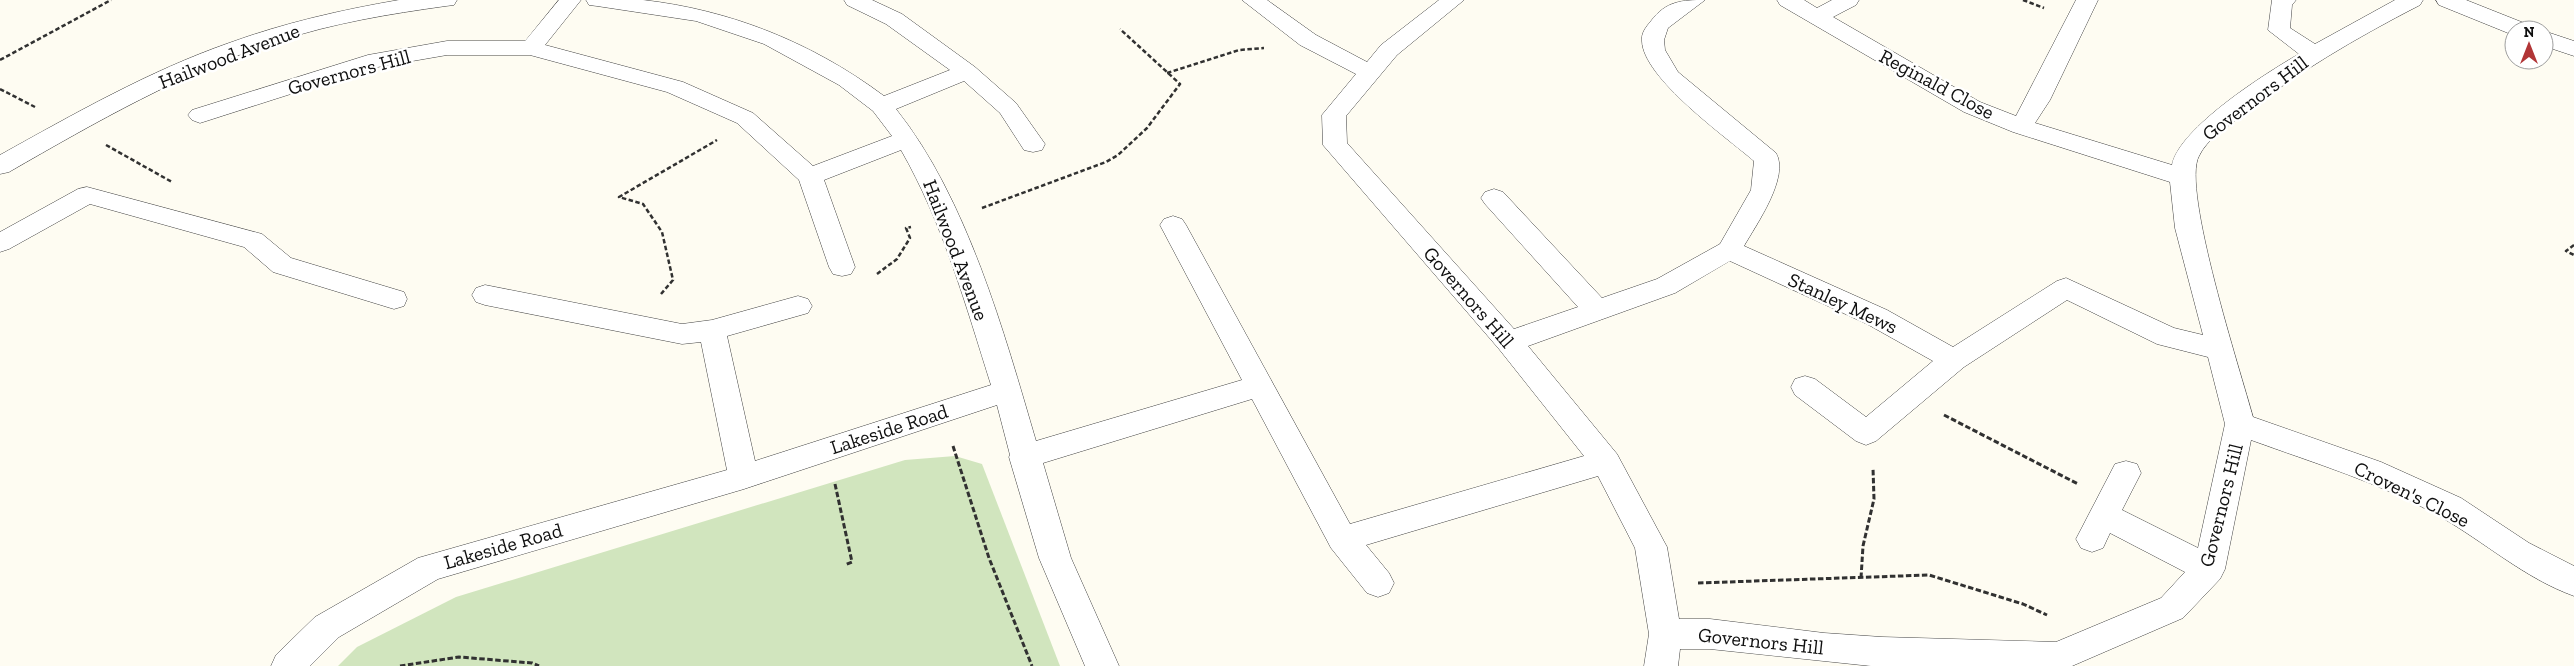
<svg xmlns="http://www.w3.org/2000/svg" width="2574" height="666" font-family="'Zilla Slab',serif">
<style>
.green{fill:#d1e5be}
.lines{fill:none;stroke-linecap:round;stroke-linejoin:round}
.minor-casing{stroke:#424242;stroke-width:1}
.path-far1{stroke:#313131;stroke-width:2.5;stroke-dasharray:4.5 2.5;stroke-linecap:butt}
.path{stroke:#313131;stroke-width:3;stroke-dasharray:5.5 2.5;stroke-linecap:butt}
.minor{fill:#fff;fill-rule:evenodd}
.labels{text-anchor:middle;stroke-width:5;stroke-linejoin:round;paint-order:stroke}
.street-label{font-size:20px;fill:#0f0f0f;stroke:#fff}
</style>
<rect width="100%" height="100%" fill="#fefcf2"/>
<!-- green -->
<polygon class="green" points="955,456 982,464 1060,666 338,666 357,647 456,597 905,460"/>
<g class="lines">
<!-- minor casing -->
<g class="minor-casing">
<g id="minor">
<path d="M399 0H457L454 5 446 6C389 14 333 23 279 41 183 72 96 122 9 172L0 174V155C74 114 149 71 229 43 284 23 341 10 399 0Z"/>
<path d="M559 0H581L545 45 683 82 753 113 813 166 892 136 873 111 839 85 764 44 696 21 597 6 589 5 586 0C605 0 625 0 643 0 731 10 813 43 884 96L950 70 886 24 847 5 844 0H872L902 14 975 67 1016 103 1045 144 1042 150 1033 152 1024 150 1000 113 964 81 896 109C967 198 1004 332 1036 441L1242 380 1160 225 1164 219 1173 216 1182 219 1186 225 1350 524 1584 456 1499 349 1323 145 1322 115 1356 74 1300 45 1242 0H1267L1316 35 1367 62 1381 45 1439 0H1464L1397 55 1346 116 1347 143 1514 329 1578 307 1485 204 1481 198 1485 192 1494 189 1503 192 1602 298 1657 279 1720 244 1751 190 1754 161C1726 137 1643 78 1642 41 1641 33 1646 27 1651 21 1666 1 1682 0 1705 0L1668 28 1664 40 1665 50 1678 72 1776 153C1790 177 1756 225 1744 246L1887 310 1953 347 2057 281 2066 278 2174 328 2203 335 2175 228 2170 182 2013 132 1964 112 1780 5 1777 0H1804L1817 8 1832 0H1859L1856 5 1833 17 1980 102 2016 116 2076 0H2098L2050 100 2035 123 2172 165C2179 128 2266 73 2299 54L2268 30 2272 0H2296L2292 5 2290 28 2315 44 2395 0H2423L2420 5C2354 39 2298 72 2240 117 2226 128 2207 139 2199 156 2181 188 2241 373 2253 417L2381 462 2461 498 2529 543 2574 566V596C2524 578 2485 542 2439 516 2381 483 2314 463 2251 440L2225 569 2220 579 2183 618 2072 666H1871L1710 649H1680L1678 666H1644L1649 634 1635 548 1598 476 1366 545 1389 573 1394 583 1389 593 1378 597 1367 593 1331 548 1252 399 1043 463 1071 558 1119 666H1085L1039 558 1009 457 1010 455 997 405 744 489 438 579 339 637 310 666H271L276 655 315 617 418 558 727 470 701 342 682 344 485 305 476 302 472 295 476 288 485 285 682 324 712 320 798 296 808 299 812 306 808 313 727 336 755 461 991 385C966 306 943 223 901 150L824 180 855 267 851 274 842 276 833 274 829 267 799 180 737 123 667 92 530 55H447L372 68 200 123 192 120 188 115 192 110 368 55 447 41H525ZM1730 261 1867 324 1933 361 1866 417 1815 379 1805 376 1795 379 1791 387 1795 395 1856 441 1866 445 1876 441 1964 367 2067 300 2157 344 2208 357 2225 424 2198 548 2122 510 2141 473 2137 464 2126 461 2115 464 2076 539 2081 548 2092 552 2103 548 2110 533 2185 572 2161 598 2056 642 1882 637 1824 633 1710 619H1679L1667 547 1617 454 1528 346 1675 293Z"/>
<polygon points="2436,0 2466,0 2529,25 2532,30 2514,30 2513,35 2439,5"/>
<polygon points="2544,31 2574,41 2574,56 2544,46"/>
<polygon points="87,187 262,234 291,258 404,292 407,299 404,306 394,309 273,272 244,247 90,204 9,249 0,252 0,232 78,189"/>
</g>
</g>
<!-- path-far1 -->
<g class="path-far1">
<polyline points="2023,0 2044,8"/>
<polyline points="0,60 111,0"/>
<polyline points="1167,73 1239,50 1264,48"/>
<polyline points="0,89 35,107"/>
<polyline points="106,145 172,182"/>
<polyline points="982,208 1106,162 1118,155 1147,128 1180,84 1120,29"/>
<polyline points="2574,245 2566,251 2574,255"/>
<polyline points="877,274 897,259 910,238 906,228 911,227"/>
<polyline points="661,294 673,280 662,232 643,204 619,197 717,140"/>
</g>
<!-- path -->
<g class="path">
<polyline points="1944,415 2078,484"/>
<polyline points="953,446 989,558 1032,666"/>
<polyline points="835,484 852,562 845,565"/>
<polyline points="1861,578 1863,546 1874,499 1873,468"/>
<polyline points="1698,583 1929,575 2023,604 2047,615"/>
<polyline points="400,666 459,657 532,663 539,666"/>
</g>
<!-- minor -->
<use href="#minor" class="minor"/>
</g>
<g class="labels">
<!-- street labels -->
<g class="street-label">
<text transform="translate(229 56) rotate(-21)" y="7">Hailwood Avenue</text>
<text transform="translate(349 72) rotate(-15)" y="7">Governors Hill</text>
<text transform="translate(1937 84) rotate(28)" y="7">Reginald Close</text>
<text transform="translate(2255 98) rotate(-37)" y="7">Governors Hill</text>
<text transform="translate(956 250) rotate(69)" y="7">Hailwood Avenue</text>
<text transform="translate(1469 297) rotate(49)" y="7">Governors Hill</text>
<text transform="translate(1843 303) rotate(25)" y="7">Stanley Mews</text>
<text transform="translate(889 429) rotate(-18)" y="7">Lakeside Road</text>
<text transform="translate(2412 494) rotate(26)" y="7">Croven's Close</text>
<text transform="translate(2221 505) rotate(-76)" y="7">Governors Hill</text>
<text transform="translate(503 546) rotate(-16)" y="7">Lakeside Road</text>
<text transform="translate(1761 641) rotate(6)" y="7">Governors Hill</text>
</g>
</g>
<!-- north arrow -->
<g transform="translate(2529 45)"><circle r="24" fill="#ffffff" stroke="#9f9f9f"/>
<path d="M0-4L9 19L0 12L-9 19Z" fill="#b13536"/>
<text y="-8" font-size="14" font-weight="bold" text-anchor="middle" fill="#0f0f0f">N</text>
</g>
</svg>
